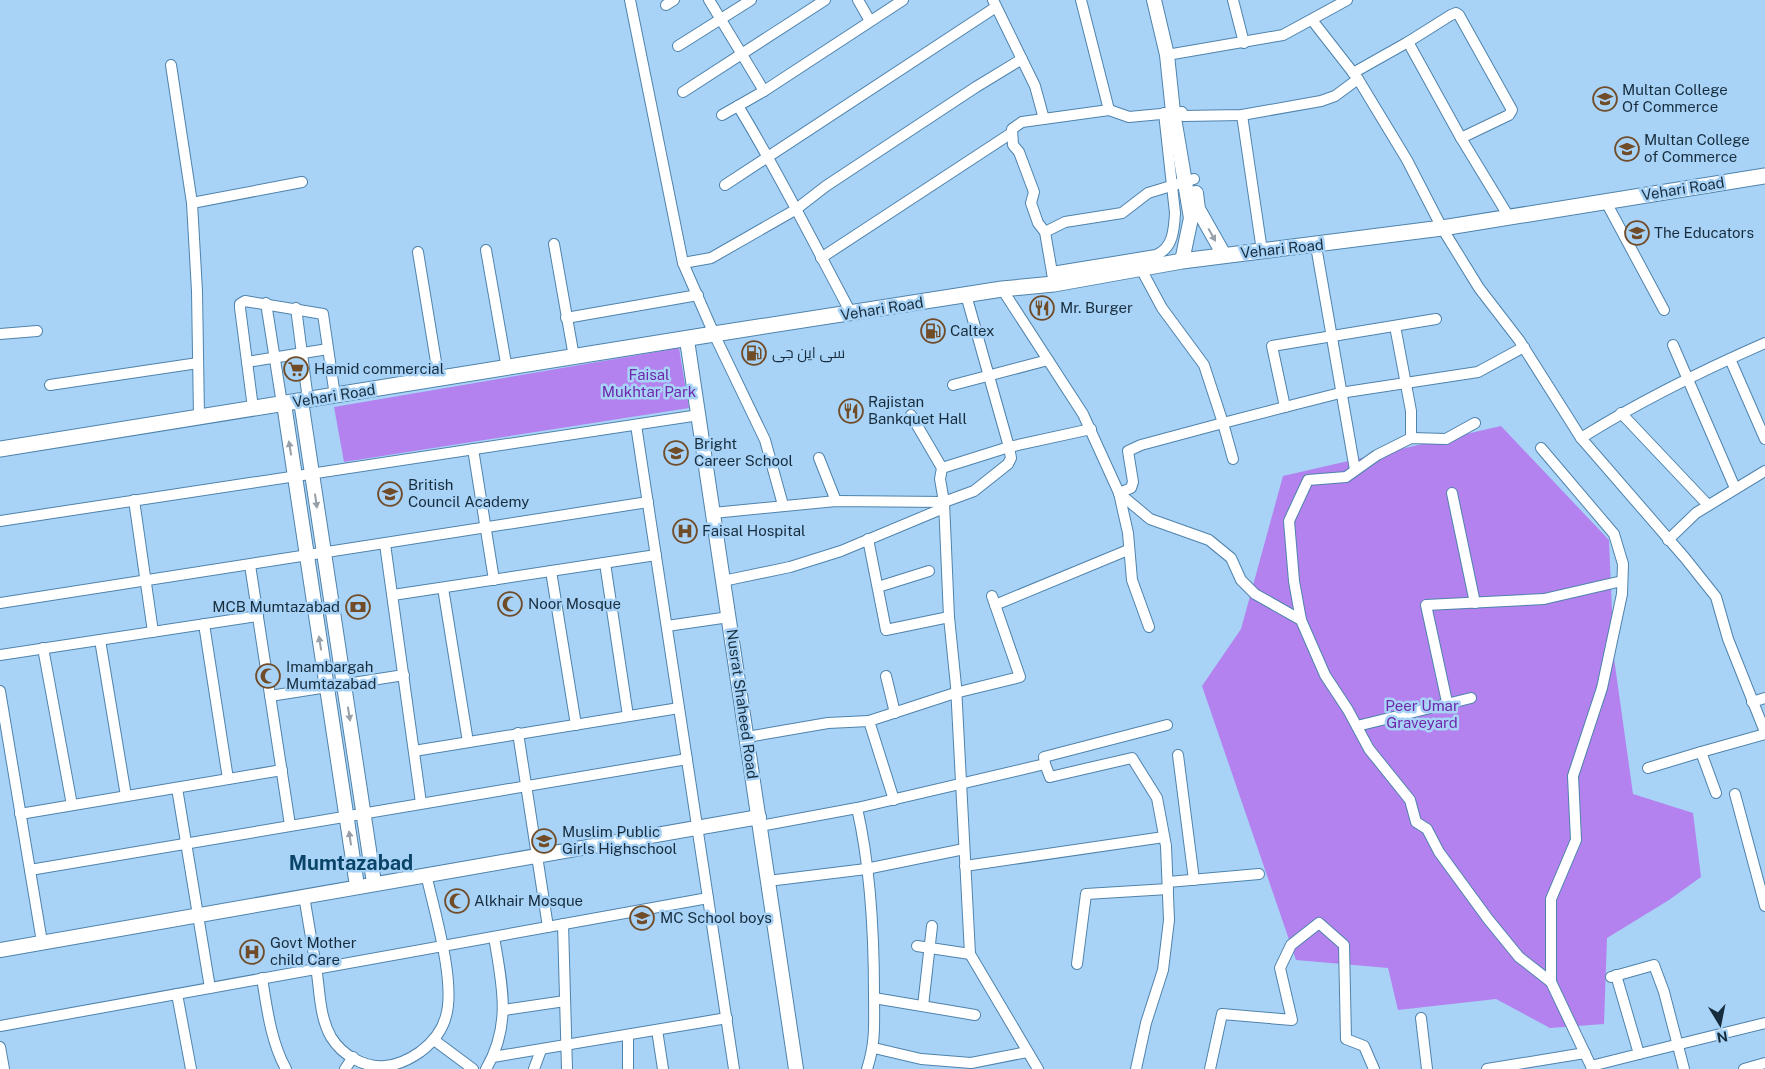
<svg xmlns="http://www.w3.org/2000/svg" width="1765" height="1069" font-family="'Public Sans',Cairo,sans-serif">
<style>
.green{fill:#b382ee}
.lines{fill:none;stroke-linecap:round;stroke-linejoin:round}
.street-casing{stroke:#4f83ac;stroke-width:12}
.secondary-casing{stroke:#4f83ac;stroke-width:16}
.primary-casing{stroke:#4f83ac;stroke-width:17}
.street{stroke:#fff;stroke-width:10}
.secondary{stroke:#fff;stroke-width:14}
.primary{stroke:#fff;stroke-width:15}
.oneway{fill:#97a0a8}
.labels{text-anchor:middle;stroke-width:5;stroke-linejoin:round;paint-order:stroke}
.poi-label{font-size:15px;fill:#172d3e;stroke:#a8d3f7;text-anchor:start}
.street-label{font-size:15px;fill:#172d3e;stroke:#a8d3f7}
.park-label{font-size:15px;fill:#6f28ac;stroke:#a8d3f7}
.district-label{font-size:20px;font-weight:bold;fill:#0b4469;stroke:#a8d3f7}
</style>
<rect width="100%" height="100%" fill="#a8d3f7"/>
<!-- green -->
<g class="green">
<polygon points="679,348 689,408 344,462 334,407"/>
<polygon points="1501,426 1609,540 1614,658 1633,794 1693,813 1701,877 1669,900 1607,938 1604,1024 1550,1028 1496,999 1398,1010 1388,968 1296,960 1202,686 1241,629 1283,476"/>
</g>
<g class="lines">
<!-- street casing -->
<g class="street-casing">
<g id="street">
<polyline points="630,0 683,263 714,334 765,440 783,505"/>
<polyline points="709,0 764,91"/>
<polyline points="858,0 870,21"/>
<polyline points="993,0 1035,86 1044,119"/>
<polyline points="1081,0 1109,110"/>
<polyline points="1233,0 1244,43"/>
<polyline points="666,5 674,0"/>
<polyline points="1312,20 1358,79 1407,160 1442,228 1479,288 1519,340 1581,438 1685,558 1716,597 1728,639 1765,732"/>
<polyline points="1408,42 1461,138 1509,217"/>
<polyline points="678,46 751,0"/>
<polyline points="1167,55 1283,35 1347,0"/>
<polyline points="171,65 192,203 197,291 199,417"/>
<polyline points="1353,73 1408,42 1451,15 1456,13 1459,15 1512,110 1509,115 1461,138"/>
<polyline points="683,92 825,0"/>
<path d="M738 106C779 173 814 244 851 313"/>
<polyline points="722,115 764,91 903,0"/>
<polyline points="1242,115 1262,251"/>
<polyline points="1183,116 1242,115 1321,101 1335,96 1358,79"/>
<polyline points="725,185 996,7"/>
<polyline points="1606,202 1664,310"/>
<polyline points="192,203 302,182"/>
<polyline points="1045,232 1065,222 1122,213 1148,193 1194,179"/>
<polyline points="554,244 574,357"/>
<polyline points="1316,246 1355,470"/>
<polyline points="486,250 507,369"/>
<polyline points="418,252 439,380"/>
<polyline points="821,258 1010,134"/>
<polyline points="683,263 711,258 795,210 826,186 976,87 1022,59"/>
<polyline points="1141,269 1162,308 1204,365 1223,423 1285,407 1272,346 1436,319"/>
<path d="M1052 272 1156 255C1173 248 1174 230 1175 213L1164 113"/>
<polyline points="1054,284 1045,232 1038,223 1031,203 1034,192 1019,152 1013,145 1012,129 1022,122 1109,110 1129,117 1182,112"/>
<polyline points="1002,289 1083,414 1119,493 1128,533 1132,580 1149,627"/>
<polyline points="266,303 282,404"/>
<polyline points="296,308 308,400"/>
<polyline points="566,318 698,295"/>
<polyline points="1395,326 1411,411 1411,438"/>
<polyline points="0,334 37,331"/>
<polyline points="1673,345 1735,488"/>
<polyline points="1730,359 1765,439"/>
<polyline points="247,362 328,349"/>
<polyline points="50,385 198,363"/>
<polyline points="953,385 1048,360"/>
<polyline points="1285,407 1340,393 1478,372 1524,347"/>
<polyline points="253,408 240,308 240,304 245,301 323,314 335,396"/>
<polyline points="1621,413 1708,505"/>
<polyline points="911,415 942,468 940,479 944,502 949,617 956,686 970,954 1038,1069"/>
<polyline points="636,425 734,1069"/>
<path d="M1581 438C1640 401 1701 371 1765 343"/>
<polyline points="1541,448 1614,534 1623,564 1622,594 1602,688 1573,776 1576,840 1551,899 1551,982"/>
<polyline points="473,449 494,580"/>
<polyline points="819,458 836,501"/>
<polyline points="942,468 1009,447 1091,429"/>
<polyline points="1119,493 1150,519 1209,540 1231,558 1241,580 1255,594 1301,620 1325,675 1348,710 1369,749 1410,800 1416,822 1427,829 1439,852 1488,919 1519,957 1551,982 1591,1066"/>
<polyline points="1119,493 1131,488 1133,482 1128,451 1141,445 1223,423 1233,459"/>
<polyline points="1452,493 1475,603"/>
<polyline points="134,500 153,632"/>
<polyline points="713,513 836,501 944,502 974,491 1008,464 1011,458 1009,447 966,295"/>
<polyline points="0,521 699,415"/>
<polyline points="868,539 886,630 949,617"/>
<polyline points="1668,540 1696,513 1765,471"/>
<polyline points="385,544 421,803"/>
<polyline points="605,563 628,716"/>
<polyline points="250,565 290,825"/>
<polyline points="551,571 576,725"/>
<polyline points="723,581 790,567 841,551 944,508"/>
<polyline points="878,587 929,571"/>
<polyline points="443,588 468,742"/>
<polyline points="393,595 656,555"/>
<polyline points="0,603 648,502"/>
<polyline points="995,605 1128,550"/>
<polyline points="1301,620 1294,581 1289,521 1308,480 1346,477 1377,455 1411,438 1446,439 1475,423"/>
<polyline points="204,624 228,779"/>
<polyline points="667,626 729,617"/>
<polyline points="100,640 126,796"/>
<polyline points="43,648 72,805"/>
<polyline points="0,655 258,616"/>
<polyline points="886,676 895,713"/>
<polyline points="0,691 42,942"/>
<polyline points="270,696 404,675"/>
<polyline points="1447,702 1426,605 1544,599 1622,581"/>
<polyline points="1752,702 1765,698"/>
<polyline points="1357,726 1471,698"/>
<polyline points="518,733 548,927"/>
<polyline points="747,737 828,723 869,721"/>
<polyline points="414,751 679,708"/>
<polyline points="1701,752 1765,734"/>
<polyline points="1178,755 1194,880"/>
<polyline points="1045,764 1050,777 1132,758 1157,798 1166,846 1169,920 1163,970 1146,1023 1136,1069"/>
<polyline points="1648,768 1701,752 1716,793"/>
<polyline points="177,788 210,988"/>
<polyline points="1735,794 1765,906"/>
<polyline points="894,800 869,721 955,693 1020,677 992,596"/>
<polyline points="20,814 282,770"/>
<polyline points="760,826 857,808"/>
<polyline points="965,866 1164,837"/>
<polyline points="30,870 687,759"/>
<polyline points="768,881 866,869 964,849"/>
<polyline points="1168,882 1259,874"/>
<path d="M304 896C308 919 312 943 316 967 320 990 319 1016 331 1037 342 1055 364 1068 385 1066 397 1065 410 1059 420 1052 432 1043 442 1032 446 1016 456 982 434 910 426 874"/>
<polyline points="563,924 567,1069"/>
<polyline points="917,946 970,954"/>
<polyline points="1077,964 1086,894 1168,889"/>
<polyline points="1611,977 1654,965 1664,992 1684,1069"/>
<path d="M262 978C267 1009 271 1042 286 1069"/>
<polyline points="177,994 191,1069"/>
<polyline points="874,998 975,1015"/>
<polyline points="923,1006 932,926"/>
<polyline points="504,1010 565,1001"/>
<polyline points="1421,1018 1427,1069"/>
<polyline points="0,1026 708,898"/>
<polyline points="657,1030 663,1069"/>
<polyline points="628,1035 628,1069"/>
<polyline points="434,1040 473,1069"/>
<polyline points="0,1047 4,1069"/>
<polyline points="874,1048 921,1059 971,1063 1027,1052"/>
<polyline points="1639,1054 1765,1023"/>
<polyline points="493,1057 727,1018"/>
<polyline points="345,1069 353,1057"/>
<path d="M486 1069C512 1025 502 984 494 937"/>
<polyline points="534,1069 541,1050"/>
<path d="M867 1069C876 1042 874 1022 874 994 874 932 871 869 857 808L1045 764 1044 757 1167 725"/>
<polyline points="1210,1069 1222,1014 1292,1020 1280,968 1291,945 1319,923 1344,945 1346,1039 1364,1046 1374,1069"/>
<polyline points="1487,1069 1585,1053"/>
<polyline points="1592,1069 1591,1066 1639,1054 1616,975"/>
<polyline points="1744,1069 1765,1063"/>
</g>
</g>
<!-- secondary casing -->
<g class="secondary-casing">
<g id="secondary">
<polyline points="1154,0 1167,55 1173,112 1191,218 1182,261"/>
<polyline points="1196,193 1198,209 1224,255"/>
<polyline points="687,340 796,1069"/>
<polyline points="301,401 374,883"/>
<polyline points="284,404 357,886"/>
<polyline points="0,950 759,817"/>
</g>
</g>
<!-- primary casing -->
<g class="primary-casing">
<polyline id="primary" points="0,449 714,334 1002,289 1054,284 1182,261 1442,228 1765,176"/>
</g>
<!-- street -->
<use href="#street" class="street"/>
<!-- secondary -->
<use href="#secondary" class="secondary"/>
<!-- primary -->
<use href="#primary" class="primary"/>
</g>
<!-- one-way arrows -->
<defs><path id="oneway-solid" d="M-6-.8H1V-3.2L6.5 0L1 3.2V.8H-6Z" transform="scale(1.25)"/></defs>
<g class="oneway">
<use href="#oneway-solid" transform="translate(1212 235) rotate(61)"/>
<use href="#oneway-solid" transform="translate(290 448) rotate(-99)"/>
<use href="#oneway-solid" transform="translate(316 501) rotate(82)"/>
<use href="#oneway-solid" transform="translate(320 643) rotate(-99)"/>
<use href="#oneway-solid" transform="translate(349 714) rotate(81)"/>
<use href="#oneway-solid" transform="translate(350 838) rotate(-98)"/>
</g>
<!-- icons -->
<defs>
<g id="university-ring" transform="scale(1.25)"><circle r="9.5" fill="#a8d3f7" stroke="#714c28" stroke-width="1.5"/><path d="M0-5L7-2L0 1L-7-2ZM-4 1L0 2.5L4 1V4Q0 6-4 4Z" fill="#714c28"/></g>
<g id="school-ring" transform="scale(1.25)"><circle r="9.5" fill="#a8d3f7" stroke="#714c28" stroke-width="1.5"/><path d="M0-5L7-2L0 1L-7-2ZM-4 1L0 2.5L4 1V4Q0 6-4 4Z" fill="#714c28"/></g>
<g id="restaurant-ring" transform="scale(1.25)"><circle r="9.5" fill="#a8d3f7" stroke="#714c28" stroke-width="1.5"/><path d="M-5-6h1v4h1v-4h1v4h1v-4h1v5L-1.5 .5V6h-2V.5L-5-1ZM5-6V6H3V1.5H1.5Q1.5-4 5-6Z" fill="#714c28"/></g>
<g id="fuel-ring" transform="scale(1.25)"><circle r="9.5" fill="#a8d3f7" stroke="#714c28" stroke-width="1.5"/><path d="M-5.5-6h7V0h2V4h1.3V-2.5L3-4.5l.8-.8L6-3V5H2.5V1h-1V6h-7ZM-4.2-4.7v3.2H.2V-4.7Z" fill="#714c28"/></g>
<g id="supermarket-ring" transform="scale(1.25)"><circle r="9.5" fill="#a8d3f7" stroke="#714c28" stroke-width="1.5"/><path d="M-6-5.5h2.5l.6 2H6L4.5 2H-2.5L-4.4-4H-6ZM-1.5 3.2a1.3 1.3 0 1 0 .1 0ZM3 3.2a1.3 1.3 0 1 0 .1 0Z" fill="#714c28"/></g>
<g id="hospital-ring" transform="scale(1.25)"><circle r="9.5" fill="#a8d3f7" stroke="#714c28" stroke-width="1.5"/><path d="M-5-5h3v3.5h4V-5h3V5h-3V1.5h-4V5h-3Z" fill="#714c28"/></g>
<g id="mosque-ring" transform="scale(1.25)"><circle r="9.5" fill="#a8d3f7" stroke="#714c28" stroke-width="1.5"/><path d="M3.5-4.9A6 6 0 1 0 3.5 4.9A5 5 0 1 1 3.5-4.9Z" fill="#714c28"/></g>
<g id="bank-ring" transform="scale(1.25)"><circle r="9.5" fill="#a8d3f7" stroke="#714c28" stroke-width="1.5"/><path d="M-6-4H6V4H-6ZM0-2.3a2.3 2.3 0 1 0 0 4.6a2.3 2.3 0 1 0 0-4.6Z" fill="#714c28"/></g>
</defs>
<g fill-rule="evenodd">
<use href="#university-ring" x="1605" y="99"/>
<use href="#school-ring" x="1627" y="149"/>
<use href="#school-ring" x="1637" y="233"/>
<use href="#restaurant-ring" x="1042" y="308"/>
<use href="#fuel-ring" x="933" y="331"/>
<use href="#fuel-ring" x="754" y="353"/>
<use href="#supermarket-ring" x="296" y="369"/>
<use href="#restaurant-ring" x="851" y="411"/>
<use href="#school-ring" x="676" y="453"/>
<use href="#school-ring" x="390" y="494"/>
<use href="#hospital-ring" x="685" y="531"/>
<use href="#mosque-ring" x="510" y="604"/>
<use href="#bank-ring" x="358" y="607"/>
<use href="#mosque-ring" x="268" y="676"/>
<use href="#school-ring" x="544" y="841"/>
<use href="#mosque-ring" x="457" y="901"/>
<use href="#school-ring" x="642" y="918"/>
<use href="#hospital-ring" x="252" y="952"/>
</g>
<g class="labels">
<!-- poi labels -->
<g class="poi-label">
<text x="1622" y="95">Multan College<tspan x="1622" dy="17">Of Commerce</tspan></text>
<text x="1644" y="145">Multan College<tspan x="1644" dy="17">of Commerce</tspan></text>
<text x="1654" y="238">The Educators</text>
<text x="1060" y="313">Mr. Burger</text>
<text x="950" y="336">Caltex</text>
<text x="772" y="358">سی این جی</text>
<text x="314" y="374">Hamid commercial</text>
<text x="868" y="407">Rajistan<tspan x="868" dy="17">Bankquet Hall</tspan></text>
<text x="694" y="449">Bright<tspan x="694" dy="17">Career School</tspan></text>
<text x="408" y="490">British<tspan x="408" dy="17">Council Academy</tspan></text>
<text x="702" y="536">Faisal Hospital</text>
<text x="528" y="609">Noor Mosque</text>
<text x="340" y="612" text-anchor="end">MCB Mumtazabad</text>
<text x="286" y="672">Imambargah<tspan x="286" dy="17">Mumtazabad</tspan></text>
<text x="562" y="837">Muslim Public<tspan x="562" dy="17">Girls Highschool</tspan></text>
<text x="474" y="906">Alkhair Mosque</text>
<text x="660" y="923">MC School boys</text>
<text x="270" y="948">Govt Mother<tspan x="270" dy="17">child Care</tspan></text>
</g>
<!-- street labels -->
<g class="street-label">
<text transform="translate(1683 189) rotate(-9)" y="5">Vehari Road</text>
<text transform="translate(1282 249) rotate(-6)" y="5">Vehari Road</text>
<text transform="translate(882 309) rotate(-9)" y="5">Vehari Road</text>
<text transform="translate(334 396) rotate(-9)" y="5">Vehari Road</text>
<text transform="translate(742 704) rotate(82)" y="5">Nusrat Shaheed Road</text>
</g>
<!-- park labels -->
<g class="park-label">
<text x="649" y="380">Faisal<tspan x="649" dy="17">Mukhtar Park</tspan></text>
<text x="1422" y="711">Peer Umar<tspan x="1422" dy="17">Graveyard</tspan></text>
</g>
<!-- district labels -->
<g class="district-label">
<text x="351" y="870">Mumtazabad</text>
</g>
</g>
<!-- north arrow -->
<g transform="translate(1720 1024) rotate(170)" stroke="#a8d3f7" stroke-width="4" paint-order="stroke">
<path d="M0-4L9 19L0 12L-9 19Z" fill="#172d3e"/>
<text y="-8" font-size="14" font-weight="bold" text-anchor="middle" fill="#172d3e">N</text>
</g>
</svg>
